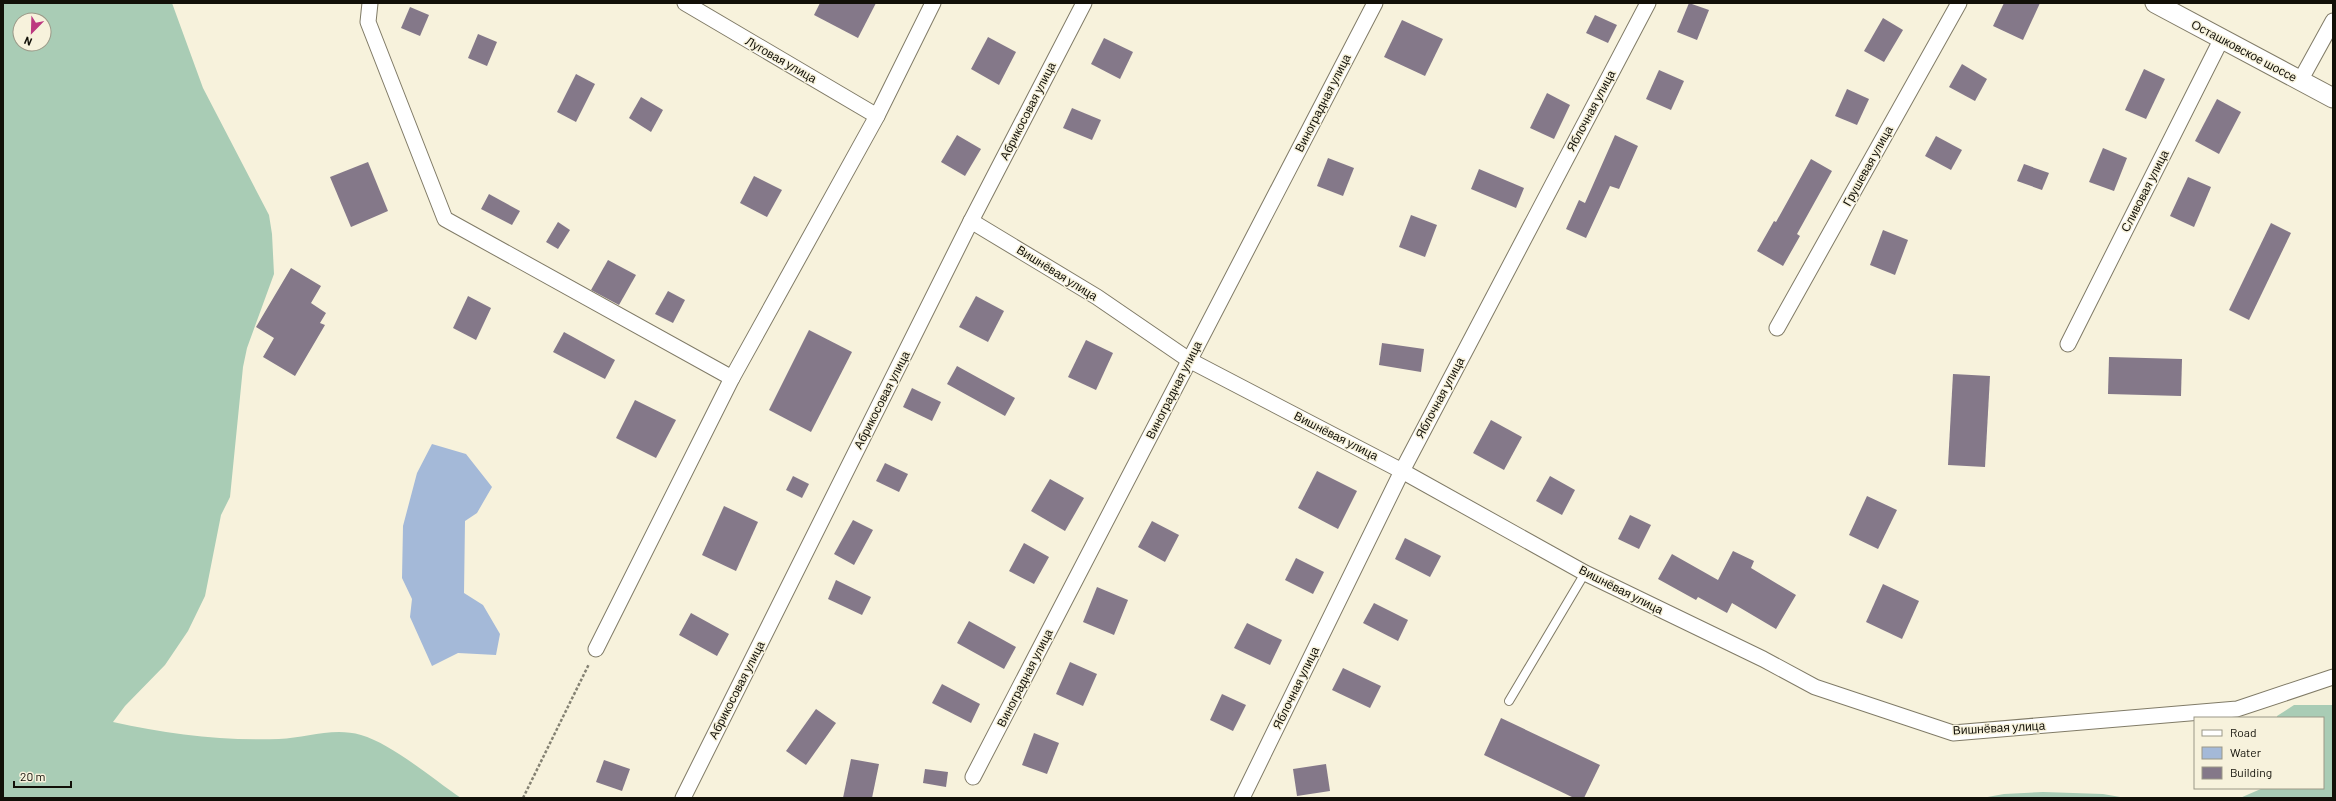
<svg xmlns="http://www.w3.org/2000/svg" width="2336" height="801" font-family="Barlow,sans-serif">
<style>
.forest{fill:#a9ccb5;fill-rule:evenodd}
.water{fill:#a4b9d8}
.building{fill:#847889}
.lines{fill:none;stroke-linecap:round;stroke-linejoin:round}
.service-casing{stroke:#807b67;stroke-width:10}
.minor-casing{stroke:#807b67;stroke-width:17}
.tertiary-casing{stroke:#807b67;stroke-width:21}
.path{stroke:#858273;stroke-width:2.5;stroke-dasharray:3 2;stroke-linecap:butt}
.service{stroke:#fff;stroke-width:8}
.minor{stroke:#fff;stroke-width:15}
.tertiary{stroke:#fff;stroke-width:19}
.labels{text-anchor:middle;stroke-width:3;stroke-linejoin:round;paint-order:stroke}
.street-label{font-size:12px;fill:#121008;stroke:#f7f2dc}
</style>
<rect width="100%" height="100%" fill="#f7f2dc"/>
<!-- forest -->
<g class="forest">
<path d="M3 3H172L203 88 269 215 272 234 274 274 247 348 243 367 230 497 221 515 205 596 188 631 165 665 125 706 113 722C167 734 223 741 279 739 306 738 333 727 361 735 392 744 433 779 461 798H3ZM20 20H44V44H20Z"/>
<polygon points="2294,705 2333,705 2333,798 2240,798 2263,788 2323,788 2323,718 2277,718 2277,716"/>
<polygon points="2043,792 2103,794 2126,798 1982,798 2004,794"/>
</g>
<!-- water -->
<polygon class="water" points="432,444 466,454 492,487 477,513 465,521 464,593 483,605 500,634 496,655 458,653 432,666 410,617 412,599 402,578 403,526 417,473"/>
<!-- building -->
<g class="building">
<polygon points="820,3 876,3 858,38 814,15"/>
<polygon points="1689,3 1709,10 1697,40 1677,32"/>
<polygon points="2004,3 2040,3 2023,40 1993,26"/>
<polygon points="410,7 429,15 420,36 401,28"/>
<polygon points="1595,15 1617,25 1608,43 1586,33"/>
<polygon points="1883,18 1903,30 1884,62 1864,51"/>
<polygon points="1402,20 1443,39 1425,76 1384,57"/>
<polygon points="478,34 497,42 487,66 468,58"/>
<polygon points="988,37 1016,52 999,85 971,69"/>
<polygon points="1104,38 1133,52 1120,79 1091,64"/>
<polygon points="1962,64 1987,79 1975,101 1949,87"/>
<polygon points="2144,69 2165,79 2146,119 2125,110"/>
<polygon points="1659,70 1684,81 1671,110 1646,99"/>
<polygon points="576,74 595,84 576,122 557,112"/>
<polygon points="1847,89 1869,99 1857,125 1835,116"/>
<polygon points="1547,93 1570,105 1554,139 1530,128"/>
<polygon points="641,97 663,110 651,132 629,118"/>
<polygon points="2217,99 2241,112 2219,154 2195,141"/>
<polygon points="1072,108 1101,120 1092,140 1063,128"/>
<polygon points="957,135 981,149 965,176 941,162"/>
<polygon points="1615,135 1638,146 1619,189 1610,186 1586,238 1566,229 1579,200 1585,203"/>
<polygon points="1936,136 1962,150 1951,170 1925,156"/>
<polygon points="2103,148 2127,158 2114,191 2089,182"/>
<polygon points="1328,158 1354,168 1343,196 1317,186"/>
<polygon points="1811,159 1832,171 1797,234 1800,236 1783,266 1757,251 1774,221 1776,222"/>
<polygon points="368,162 388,211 351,227 330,177"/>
<polygon points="2024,164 2049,173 2042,190 2017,181"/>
<polygon points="1479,169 1524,188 1516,208 1471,189"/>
<polygon points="754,176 782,190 767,217 740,203"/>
<polygon points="2188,177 2211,187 2194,227 2170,216"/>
<polygon points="489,194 520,211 512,225 481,209"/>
<polygon points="1411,215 1437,225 1425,257 1399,247"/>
<polygon points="558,222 570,230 558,249 546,242"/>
<polygon points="2271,223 2291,233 2249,320 2229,310"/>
<polygon points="1883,230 1908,240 1895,275 1870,265"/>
<polygon points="608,260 636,275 619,305 591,290"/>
<polygon points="291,268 321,286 311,303 326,313 320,323 325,325 295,376 263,357 274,338 256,327"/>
<polygon points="668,291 685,300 673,323 655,314"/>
<polygon points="468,296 491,308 476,340 453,328"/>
<polygon points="976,296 1004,311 988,342 959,327"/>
<polygon points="809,330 852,352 811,432 769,410"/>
<polygon points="564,332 615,360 605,379 553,352"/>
<polygon points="1086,340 1113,353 1096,390 1068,377"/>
<polygon points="1382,343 1424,349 1421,372 1379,365"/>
<polygon points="2109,357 2182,359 2181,396 2108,394"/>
<polygon points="957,366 1015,398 1005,416 947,384"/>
<polygon points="1953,374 1990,376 1985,467 1948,465"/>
<polygon points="912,388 941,402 932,421 903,407"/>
<polygon points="635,400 676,420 656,458 616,438"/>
<polygon points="1491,420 1522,437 1504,470 1473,453"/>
<polygon points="885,463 908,474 899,492 876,481"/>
<polygon points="1317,471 1357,491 1338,529 1298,508"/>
<polygon points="793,476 809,484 802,498 786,490"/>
<polygon points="1550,476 1575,490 1562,515 1536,501"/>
<polygon points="1050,479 1084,498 1065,531 1031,511"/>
<polygon points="1867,496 1897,510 1878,549 1849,535"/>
<polygon points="724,506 758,522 736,571 702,555"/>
<polygon points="1630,515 1651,525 1639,549 1618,539"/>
<polygon points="853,520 873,530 854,565 834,554"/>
<polygon points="1152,521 1179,535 1165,562 1138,547"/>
<polygon points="1405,538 1441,556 1430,577 1395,559"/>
<polygon points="1024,543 1049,557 1034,584 1009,571"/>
<polygon points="1733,551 1754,561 1751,568 1796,595 1776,629 1732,603 1727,613 1698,597 1696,600 1658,579 1672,554 1718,580"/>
<polygon points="1296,558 1324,572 1313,594 1285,580"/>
<polygon points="836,580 871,597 862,615 828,599"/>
<polygon points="1883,584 1919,601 1902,639 1866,622"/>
<polygon points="1097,587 1128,600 1114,635 1083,622"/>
<polygon points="1374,603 1408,620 1398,641 1363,623"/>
<polygon points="691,613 729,634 717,656 679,635"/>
<polygon points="969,621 1016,647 1004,669 957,643"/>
<polygon points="1247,623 1282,640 1270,665 1234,648"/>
<polygon points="1070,662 1097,674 1083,706 1056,694"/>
<polygon points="1343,668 1381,686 1370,708 1332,690"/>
<polygon points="942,684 980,704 971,723 932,703"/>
<polygon points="1222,694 1246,705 1233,731 1210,720"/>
<polygon points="816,709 836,723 806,765 786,751"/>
<polygon points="1501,718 1600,765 1584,798 1574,798 1484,755"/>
<polygon points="1034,733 1059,743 1047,774 1022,765"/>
<polygon points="851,759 879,764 872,798 843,798"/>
<polygon points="604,760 630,769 622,791 596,782"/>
<polygon points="1326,764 1330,791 1297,796 1293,769"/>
<polygon points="925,769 948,772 946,787 923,783"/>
</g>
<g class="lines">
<!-- service casing -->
<g class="service-casing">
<polyline id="service" points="1509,701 1585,573"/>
</g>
<!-- minor casing -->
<g class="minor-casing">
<g id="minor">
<polyline points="370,3 368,22 445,219 732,378"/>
<polyline points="685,3 877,116"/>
<polyline points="2300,81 2333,21"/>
<polyline points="971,221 1097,297 1189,360 1402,471 1585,573 1763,659 1815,687 1953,733 2237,709 2333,677"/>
<polyline points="1777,328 1959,3"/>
<polyline points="2068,344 2222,38"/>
<polyline points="596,649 732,378 877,116 933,3"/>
<polyline points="973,777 1375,3"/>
<polyline points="683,798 971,221 1084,3"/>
<polyline points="1242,798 1402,471 1648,3"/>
</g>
</g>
<!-- tertiary casing -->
<g class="tertiary-casing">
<polyline id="tertiary" points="2155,3 2333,98"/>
</g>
<!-- path -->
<polyline class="path" points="523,798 589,664"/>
<!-- service -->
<use href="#service" class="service"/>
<!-- minor -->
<use href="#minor" class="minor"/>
<!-- tertiary -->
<use href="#tertiary" class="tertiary"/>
</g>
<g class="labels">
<!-- street labels -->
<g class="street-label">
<text transform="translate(2244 51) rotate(28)" y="4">Осташковское шоссе</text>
<text transform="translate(781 60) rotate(30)" y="4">Луговая улица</text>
<text transform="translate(1323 103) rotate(-63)" y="4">Виноградная улица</text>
<text transform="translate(1028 111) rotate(-63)" y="4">Абрикосовая улица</text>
<text transform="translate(1591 111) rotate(-62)" y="4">Яблочная улица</text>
<text transform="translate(1868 166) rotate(-61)" y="4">Грушевая улица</text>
<text transform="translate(2145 191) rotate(-63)" y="4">Сливовая улица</text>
<text transform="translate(1057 273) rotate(32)" y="4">Вишнёвая улица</text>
<text transform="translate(1174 390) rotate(-63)" y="4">Виноградная улица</text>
<text transform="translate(1440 398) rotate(-62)" y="4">Яблочная улица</text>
<text transform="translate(882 400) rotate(-63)" y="4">Абрикосовая улица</text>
<text transform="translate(1336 436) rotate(27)" y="4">Вишнёвая улица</text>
<text transform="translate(1621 590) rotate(27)" y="4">Вишнёвая улица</text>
<text transform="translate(1025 678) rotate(-63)" y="4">Виноградная улица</text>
<text transform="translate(1296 688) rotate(-64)" y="4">Яблочная улица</text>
<text transform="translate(737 690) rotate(-63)" y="4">Абрикосовая улица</text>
<text transform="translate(1999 728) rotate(-3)" y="4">Вишнёвая улица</text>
</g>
</g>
<!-- border -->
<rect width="2336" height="801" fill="none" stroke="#121008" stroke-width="8"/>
<!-- legend -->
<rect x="2194" y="717" width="130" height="72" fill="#f7f2dc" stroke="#9b9887"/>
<rect x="2202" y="730" width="20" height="6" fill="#ffffff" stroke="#9b9887"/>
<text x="2230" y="737" font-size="12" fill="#121008">Road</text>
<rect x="2202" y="747" width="20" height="12" fill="#a4b9d8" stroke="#9b9887"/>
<text x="2230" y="757" font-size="12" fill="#121008">Water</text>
<rect x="2202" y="767" width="20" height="12" fill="#847889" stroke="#9b9887"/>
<text x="2230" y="777" font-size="12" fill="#121008">Building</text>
<!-- north arrow -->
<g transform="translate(32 32) rotate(203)"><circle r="19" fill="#f7f2dc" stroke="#9b9887"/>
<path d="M0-3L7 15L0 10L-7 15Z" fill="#bc3980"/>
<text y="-6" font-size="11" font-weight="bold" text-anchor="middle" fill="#121008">N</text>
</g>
<!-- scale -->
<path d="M14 781v6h57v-6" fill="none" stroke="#121008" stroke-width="2"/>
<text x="20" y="781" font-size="12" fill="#121008" stroke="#f7f2dc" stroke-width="3" paint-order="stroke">20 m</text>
</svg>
